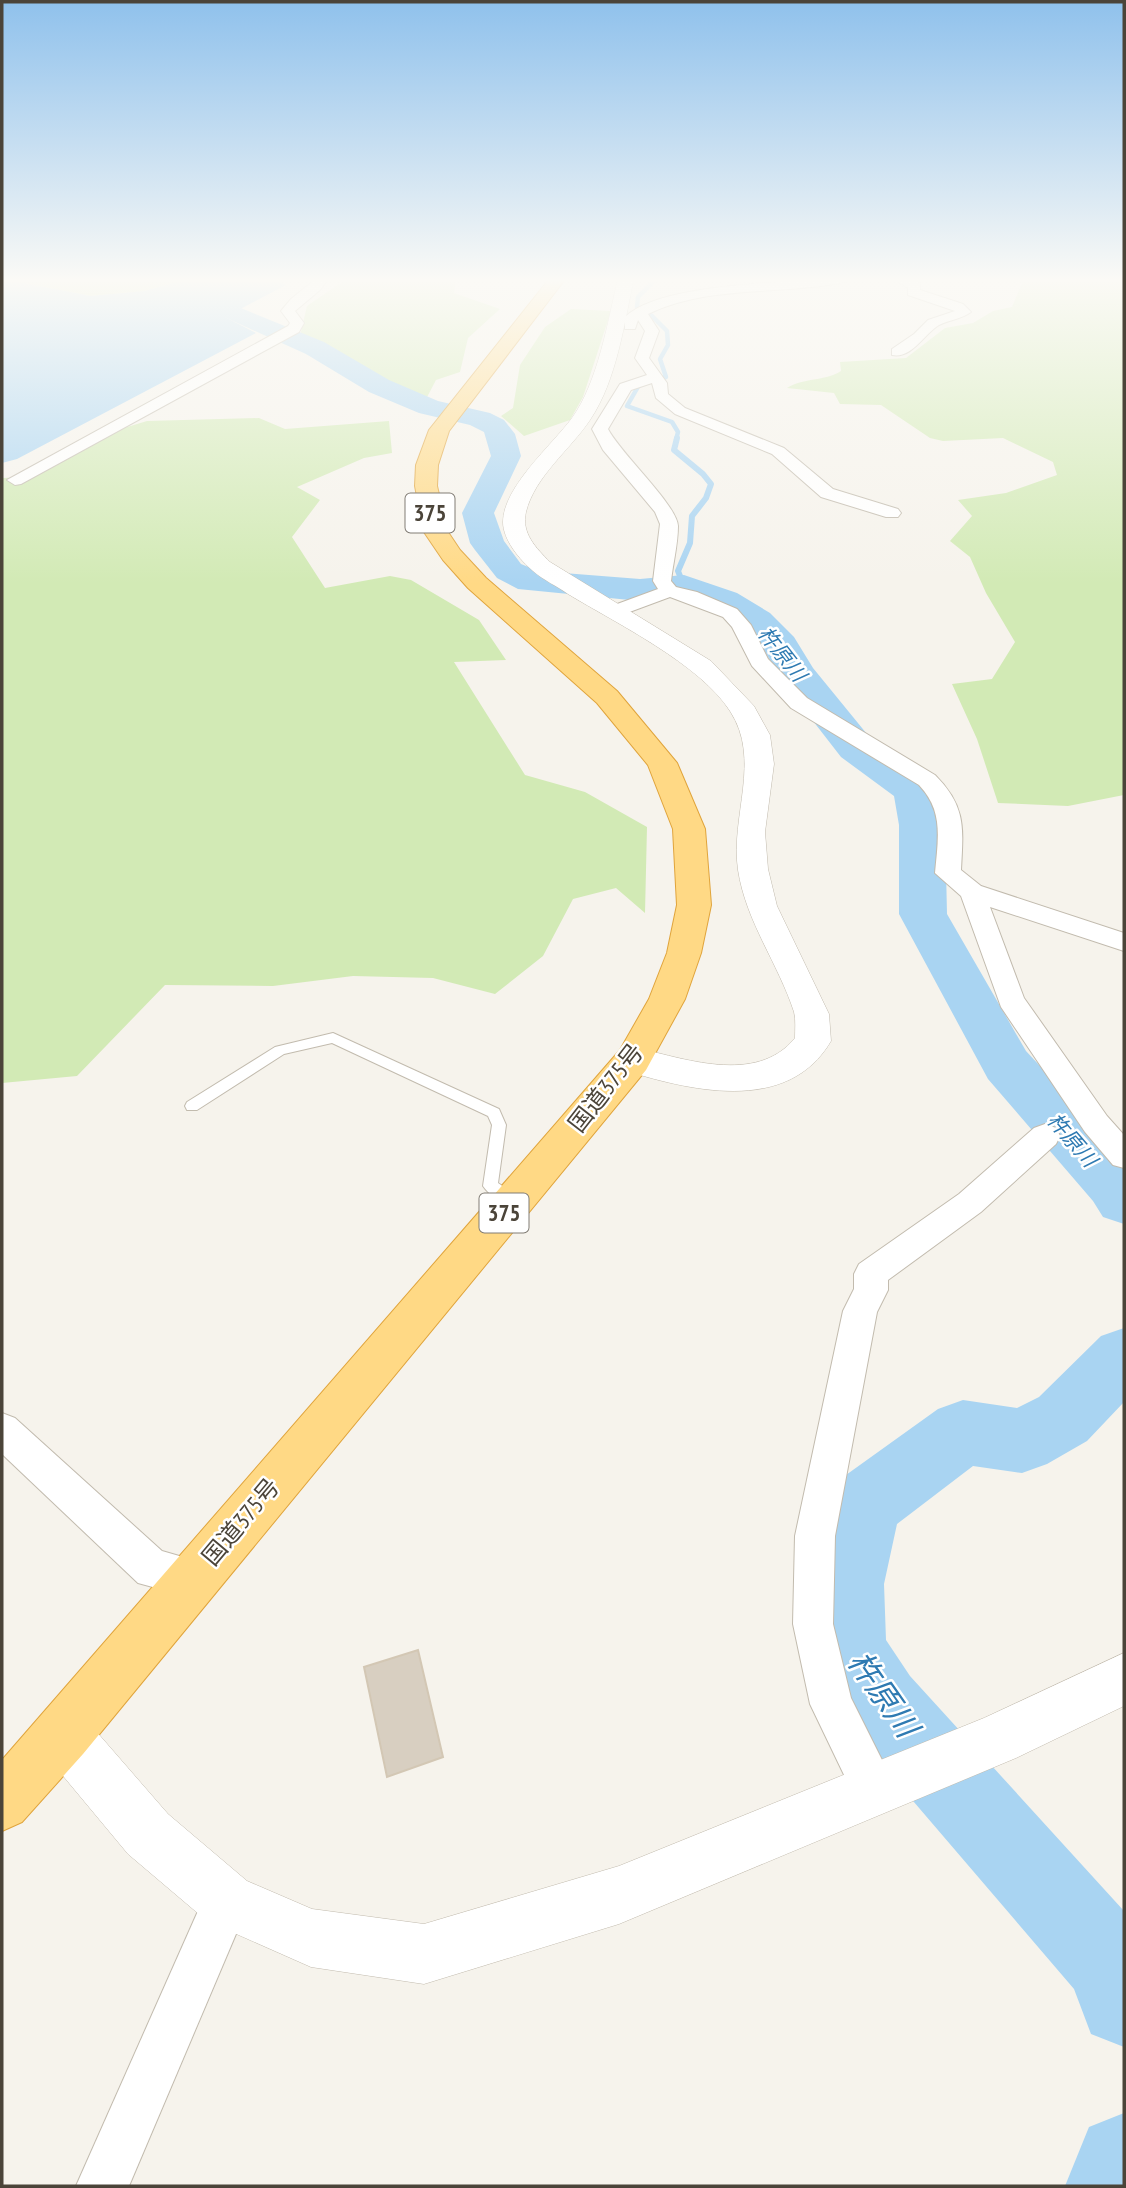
<svg xmlns="http://www.w3.org/2000/svg" width="1126" height="2188" font-family="'PT Sans Narrow','Noto Sans JP',sans-serif">
<style>
.green{fill:#d2eab5}
.water{fill:#a9d4f2}
.lines{fill:none;stroke-linecap:round;stroke-linejoin:round}
.stream-far1{stroke:#a9d4f2;stroke-width:4.5}
.stream{stroke:#a9d4f2;stroke-width:6}
.river{fill:#a9d4f2;fill-rule:evenodd}
.building{fill:#d8cfc1;stroke:#d3c7b4;stroke-width:2}
.service-casing{stroke:#c2bbae;stroke-width:2}
.minor-casing{stroke:#c2bbae;stroke-width:2}
.tertiary-casing{stroke:#c2bbae;stroke-width:1}
.trunk-casing{stroke:#e0a43c;stroke-width:2}
.service{fill:#fff;fill-rule:evenodd}
.minor{fill:#fff;fill-rule:evenodd}
.tertiary{fill:#fff;fill-rule:evenodd}
.trunk{fill:#ffd985;fill-rule:evenodd}
.labels{text-anchor:middle;stroke-width:5;stroke-linejoin:round;paint-order:stroke}
.far-water-label{font-size:21px;font-style:italic;fill:#2e7ab2;stroke:#fff}
.shield{fill:#fff;stroke:#817c74;stroke-width:2}
.shield-label{font-size:23px;font-weight:bold;fill:#4b4439}
.street-label{font-size:24px;fill:#4b4439;stroke:#fff}
.near-water-label{font-size:32px;font-style:italic;fill:#2e7ab2;stroke:#fff}
</style>
<rect width="100%" height="100%" fill="#f6f3ec"/>
<!-- green -->
<g class="green">
<polygon points="2,278 192,278 144,291 91,296 8,280 2,283"/>
<polygon points="330,278 456,278 454,293 500,309 468,338 460,372 436,380 425,401 300,336 307,306 342,282 330,280"/>
<path d="M1024 278H1124V795L1068 806 998 803 977 739 952 684 992 679 1015 642 986 593 970 557 950 541 972 516 958 500 1006 493 1057 475 1053 462 1003 438 943 441 930 438 881 405 840 404 834 393 787 388C805 377 823 382 841 371L840 362 906 358 945 328 973 323 993 311 1012 307Z"/>
<polygon points="571,309 611,311 583,397 570,420 524,436 501,416 513,408 520,365 545,327"/>
<polygon points="259,418 285,429 389,421 392,453 364,458 297,487 320,500 292,537 325,588 390,576 411,580 479,620 506,660 454,662 525,775 585,792 647,827 645,913 616,888 573,899 543,956 495,994 433,978 353,976 273,986 165,985 77,1076 2,1083 2,478 31,477 114,431 147,421"/>
</g>
<!-- water -->
<polygon class="water" points="192,278 279,278 278,281 286,285 225,317 256,333 17,459 2,463 2,283 8,280 91,296 144,291"/>
<g class="lines">
<!-- stream-far1 -->
<polyline class="stream-far1" points="657,278 638,297 637,307 652,316 667,331 668,345 660,359 666,377 639,385 627,406 672,422 678,432 676,440"/>
<!-- stream -->
<polyline class="stream" points="677,438 674,450 703,474 711,484 706,498 692,516 690,543 678,571 684,586"/>
<!-- river -->
<g class="river">
<polygon points="231,304 324,342 389,380 438,401 490,413 504,420 515,434 521,456 494,513 504,541 521,564 538,571 640,579 684,575 737,593 770,613 794,637 813,668 871,739 931,782 937,791 945,825 947,914 1026,1051 1124,1156 1124,1224 1103,1217 1093,1201 988,1079 899,914 899,825 894,796 841,757 782,681 764,650 744,629 711,609 680,597 640,601 518,589 497,578 475,550 470,543 462,513 491,456 484,432 470,425 419,413 369,392 306,354 222,316 219,311 222,306"/>
<polygon points="1124,1328 1124,1402 1087,1441 1047,1464 1022,1473 973,1466 897,1524 884,1584 886,1640 910,1676 1124,1911 1124,2047 1091,2034 1074,1989 854,1732 819,1679 808,1651 808,1584 829,1504 839,1480 938,1409 963,1400 1017,1408 1039,1397 1101,1336"/>
<polygon points="1124,2113 1124,2186 1065,2186 1089,2127"/>
</g>
</g>
<!-- building -->
<polygon class="building" points="418,1650 443,1757 387,1777 364,1667"/>
<g class="lines">
<!-- service casing -->
<g class="service-casing">
<path id="service" d="M333 1033 499 1109 506 1125 498 1183 517 1196 520 1200 517 1204C506 1208 489 1195 483 1186L492 1125 488 1116 332 1043 284 1054 197 1110H187L185 1106 187 1102 275 1047Z"/>
</g>
<!-- minor casing -->
<g class="minor-casing">
<g id="minor">
<polygon points="317,278 329,278 320,290 295,311 304,323 299,332 21,484 15,485 7,480 288,326 290,323 281,311 291,299"/>
<path d="M823 278H851L849 281C784 296 709 284 648 314L659 331 649 358 667 383 668 394 685 408 784 448 833 489 898 509 901 513 898 517H886L821 497 772 454 675 414 656 398 652 383 631 390 608 429C621 454 677 505 678 526 678 544 673 563 671 581L676 587 697 592 737 609 751 625 768 659 807 698 935 775C967 807 963 829 961 870L981 886 1124 933V951L990 907 1024 998 1107 1116 1124 1135V1168L1113 1165 1085 1132 1001 1007 961 896 935 873C938 839 944 811 919 785L791 708 752 666 732 627 723 617 670 597 616 617 606 611 609 607 658 589 653 581 660 524 655 512 603 450 592 429 620 384 647 375 635 358 645 331 638 320 635 329H625V317C659 284 775 284 823 278Z"/>
<path d="M893 278H909L920 283V290L963 304 971 312C962 319 949 320 939 325 924 334 912 359 892 355V349L914 334 928 320 955 311 908 295V288Z"/>
<polygon points="1045,1124 1056,1128 1060,1136 1056,1144 981,1212 888,1280 888,1290 877,1312 835,1536 833,1624 851,1698 896,1788 890,1804 874,1810 858,1804 810,1704 793,1624 795,1536 843,1311 854,1289 854,1274 859,1264 959,1194 1034,1128"/>
<polygon points="2,1413 15,1418 162,1551 207,1564 213,1578 207,1592 193,1598 138,1583 2,1454"/>
<polygon points="227,1878 244,1884 250,1901 129,2186 76,2186 210,1884"/>
</g>
</g>
<!-- tertiary casing -->
<g class="tertiary-casing">
<g id="tertiary">
<path d="M618 278H634C624 324 617 380 590 420 570 450 535 476 526 512 521 533 536 548 550 562L711 661 754 706 770 735 774 764 765 832 768 869 777 906 829 1014 831 1041C787 1116 688 1090 620 1069L615 1060 620 1051 633 1047C683 1058 756 1086 795 1038 795 1030 796 1020 794 1012 778 963 746 922 738 870 730 816 762 760 730 711 700 664 616 623 568 594 557 586 543 580 533 571 520 560 503 540 503 522 503 487 552 445 572 418 598 382 608 321 618 278Z"/>
<polygon points="1124,1653 1124,1706 1016,1758 619,1924 424,1984 311,1967 207,1921 128,1854 44,1753 36,1734 44,1715 63,1707 82,1715 168,1814 247,1881 312,1909 424,1924 619,1866 984,1718"/>
</g>
</g>
<!-- trunk casing -->
<g class="trunk-casing">
<polygon id="trunk" points="550,278 566,278 449,431 438,465 437,486 448,532 460,550 486,578 617,691 677,763 705,829 711,905 701,953 685,999 646,1070 83,1754 22,1822 2,1831 2,1760 620,1050 649,999 667,953 677,905 673,829 648,765 597,703 468,588 443,560 424,532 415,486 416,465 429,430"/>
</g>
<!-- service -->
<use href="#service" class="service"/>
<!-- minor -->
<use href="#minor" class="minor"/>
<!-- tertiary -->
<use href="#tertiary" class="tertiary"/>
<!-- trunk -->
<use href="#trunk" class="trunk"/>
</g>
<!-- sky -->
<linearGradient id="sky" x2="0" y2="1"><stop stop-color="#8fc1ec"/><stop offset="0.48" stop-color="#fbfaf6"/><stop offset="1" stop-color="#fbfaf6" stop-opacity="0"/></linearGradient>
<rect width="1126" height="584" fill="url(#sky)"/>
<g class="labels">
<!-- far-water labels -->
<g class="far-water-label">
<text transform="translate(782 654) rotate(52)" y="7">杵原川</text>
<text transform="translate(1072 1140) rotate(49)" y="7">杵原川</text>
</g>
<!-- shield labels -->
<g class="shield">
<rect x="405.5" y="493.5" width="49" height="39" rx="5"/>
<rect x="479.5" y="1193.5" width="49" height="39" rx="5"/>
</g>
<g class="shield-label">
<text x="430" y="521">375</text>
<text x="504" y="1221">375</text>
</g>
<!-- street labels -->
<g class="street-label">
<text transform="translate(606 1088) rotate(-52)" y="8">国道375号</text>
<text transform="translate(241 1522) rotate(-50)" y="8">国道375号</text>
</g>
<!-- near-water labels -->
<g class="near-water-label">
<text transform="translate(883 1694) rotate(55)" y="11">杵原川</text>
</g>
</g>
<!-- border -->
<rect width="1126" height="2188" fill="none" stroke="#4b4439" stroke-width="7"/>
</svg>
